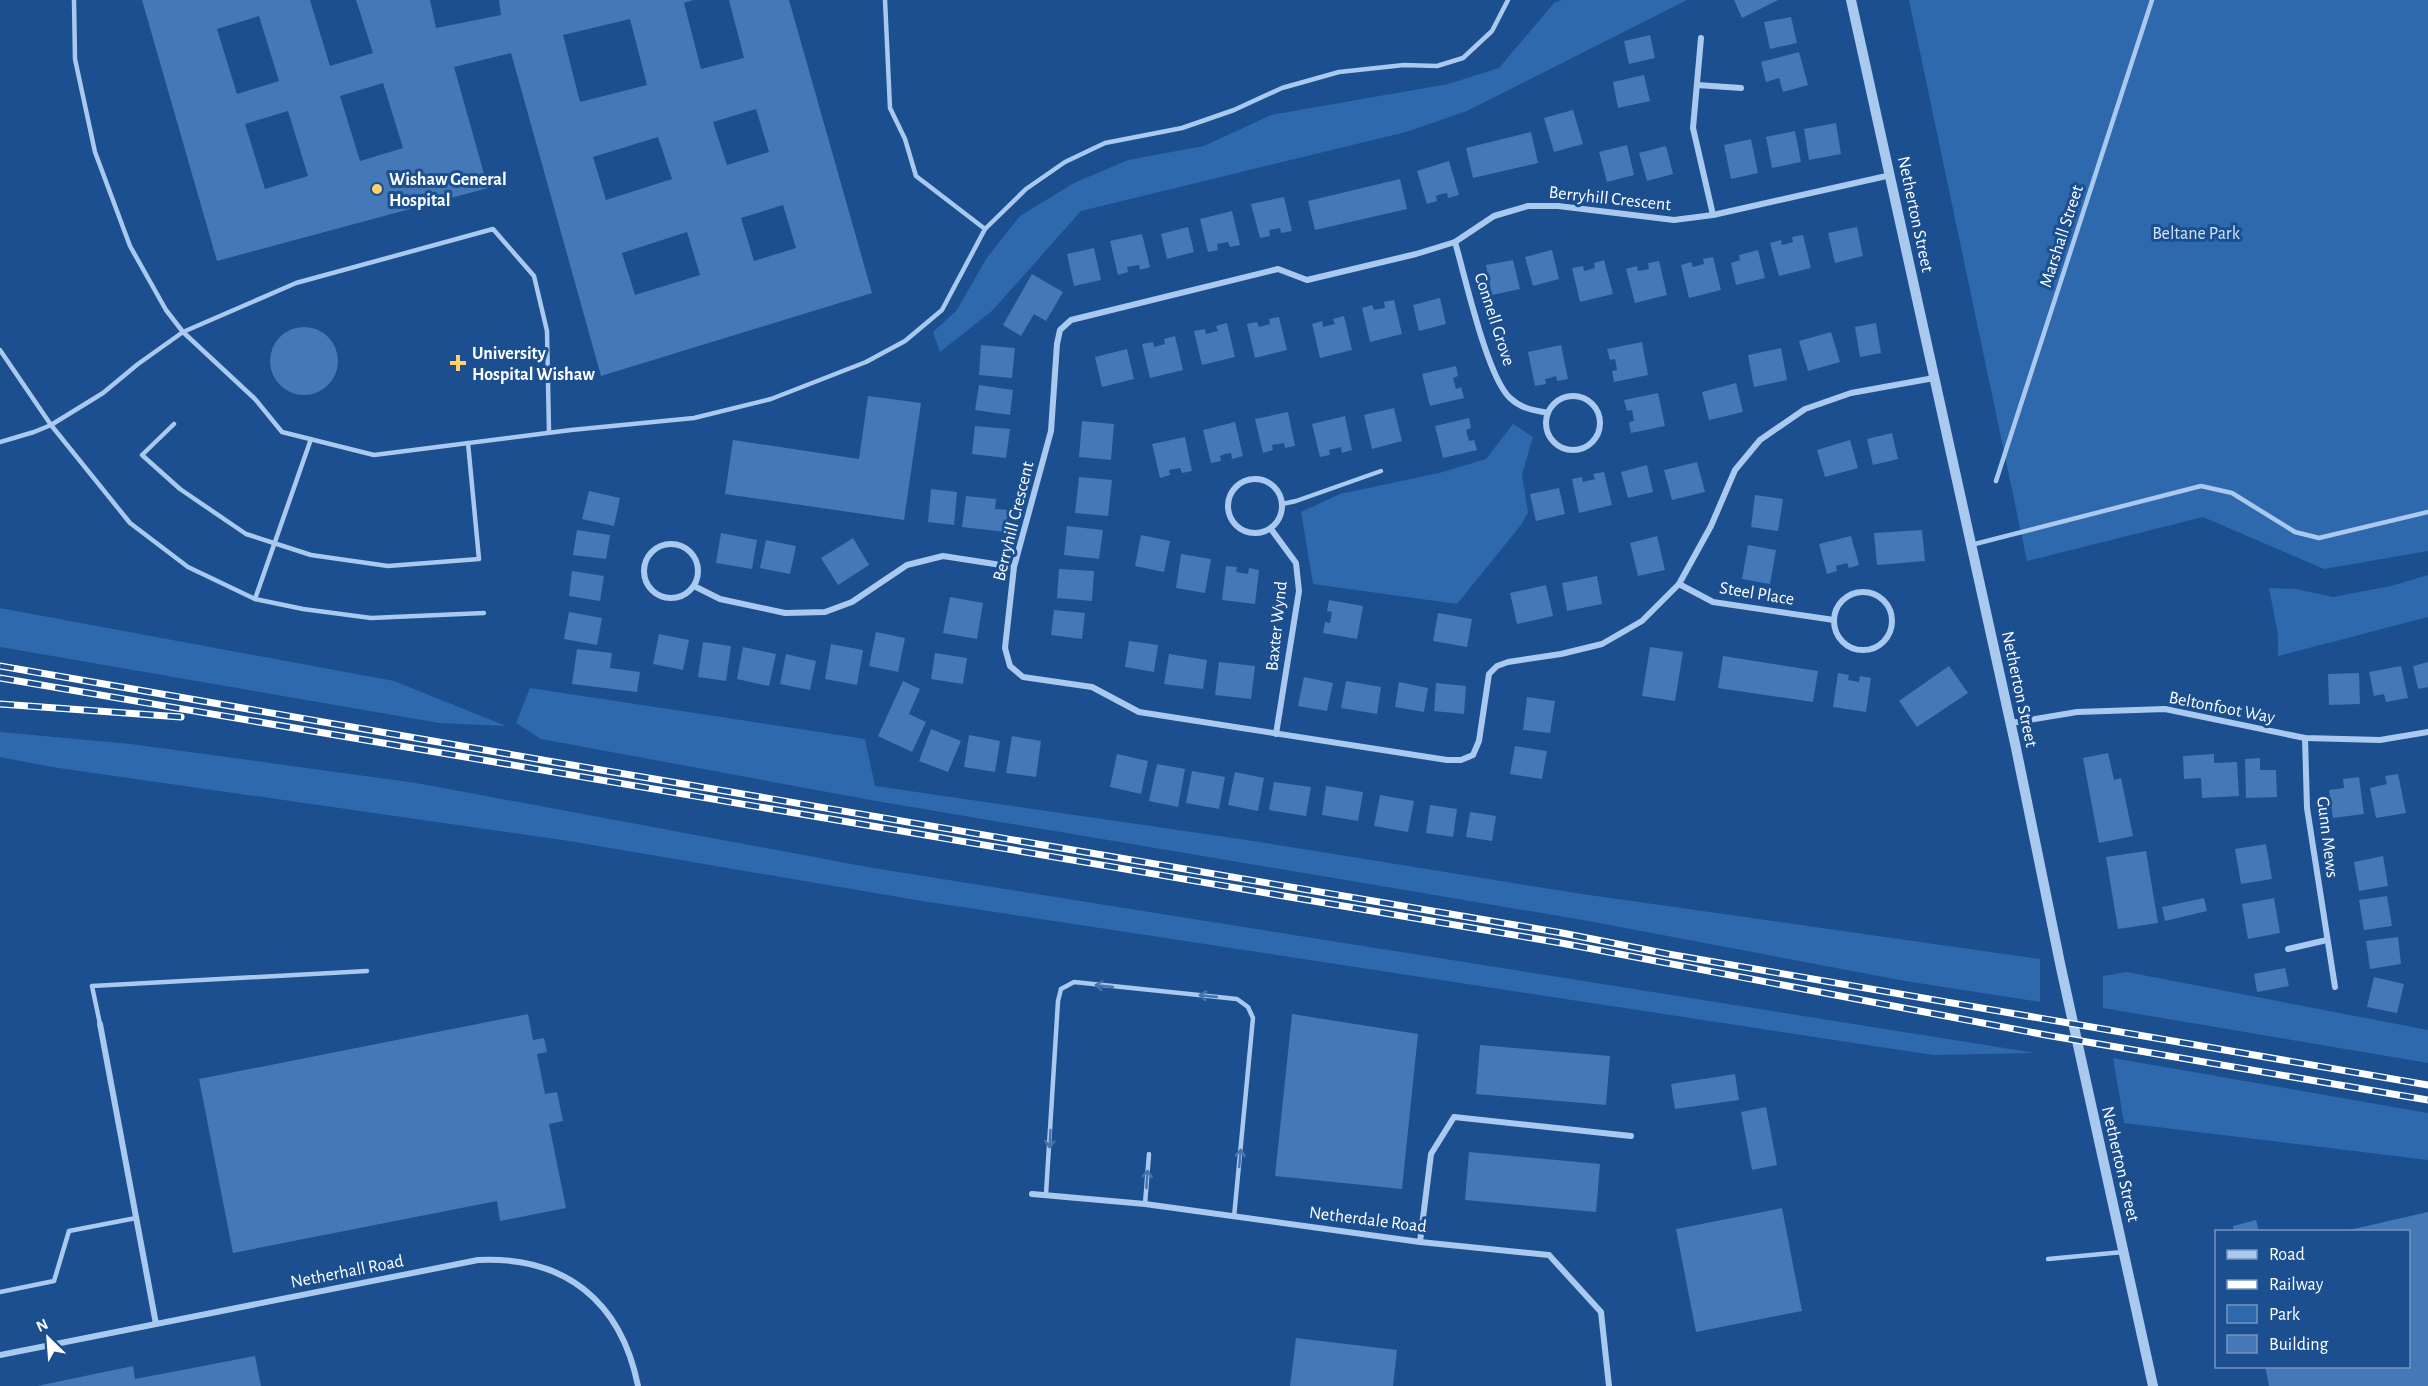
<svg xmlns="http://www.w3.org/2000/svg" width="2428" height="1386" font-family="'Alegreya Sans',sans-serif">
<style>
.green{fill:#2e69ad}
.building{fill:#4478b7;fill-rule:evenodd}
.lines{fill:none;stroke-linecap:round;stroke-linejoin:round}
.service{stroke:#a9c9ee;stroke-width:4.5}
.minor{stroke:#a9c9ee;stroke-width:6}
.tertiary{stroke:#a9c9ee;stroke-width:10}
.rail-casing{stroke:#fff;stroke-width:7}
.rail{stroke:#1b4f8f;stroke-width:4.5;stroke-dasharray:14;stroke-linecap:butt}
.oneway{stroke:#4674ac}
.poi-dot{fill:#ffd166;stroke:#1b4f8f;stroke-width:2}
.labels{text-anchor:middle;stroke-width:6;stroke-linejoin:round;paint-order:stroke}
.poi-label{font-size:18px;font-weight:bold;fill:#fff;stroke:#1b4f8f;text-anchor:start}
.street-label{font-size:18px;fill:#fff;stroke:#1b4f8f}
.park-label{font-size:18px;fill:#cfe3fa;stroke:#1b4f8f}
</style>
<rect width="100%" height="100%" fill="#1b4f8f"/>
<!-- green -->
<g class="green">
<polygon points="1562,0 1687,0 1467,111 1406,132 1081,211 993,310 940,352 933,332 957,310 986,259 1020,216 1074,183 1128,160 1204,146 1271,115 1448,84 1499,68 1554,3"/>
<polygon points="1909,0 2428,0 2428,551 2324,569 2203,517 2027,561"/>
<polygon points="1513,424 1533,437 1522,475 1528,512 1521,525 1457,604 1313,584 1301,512 1340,494 1439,473 1486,459"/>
<polygon points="2428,575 2428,617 2278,656 2278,635 2269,588 2296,589 2333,597 2391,586"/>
<polygon points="0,608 394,681 506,726 439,723 0,647"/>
<polygon points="530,688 865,739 875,786 1247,840 1575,893 2040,959 2040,1002 1905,981 1583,920 876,801 541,739 516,723"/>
<polygon points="0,732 131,744 416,783 873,868 2036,1053 1933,1055 922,901 563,840 52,767 0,757"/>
<polygon points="2127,972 2428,1030 2428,1063 2103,1008 2103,976"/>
<polygon points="2113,1058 2428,1113 2428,1160 2124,1123"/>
</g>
<!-- building -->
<g class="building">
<path d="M142 0H310L330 66 373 53 356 0H430L436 28 501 15 499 0H693L684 3 701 69 744 58 729 0H789L872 293 601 376 511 53 454 67 488 188 217 261ZM259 16 279 81 237 94 217 29ZM630 19 647 85 580 102 563 35ZM383 83 403 148 360 161 340 96ZM756 109 769 152 727 165 713 122ZM288 111 308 176 265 189 245 124ZM658 137 672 179 606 200 593 157ZM783 205 796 248 754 261 741 218ZM687 232 700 275 635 295 622 253Z"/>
<polygon points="1734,0 1778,0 1742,18"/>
<polygon points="1791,17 1797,43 1770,49 1764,22"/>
<polygon points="1650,35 1655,58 1629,64 1624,41"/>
<polygon points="1799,52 1808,85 1783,92 1779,78 1766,82 1761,62"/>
<polygon points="1644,75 1650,101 1618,108 1613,82"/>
<polygon points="1573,110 1583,144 1554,152 1544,118"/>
<polygon points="1836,123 1841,154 1809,160 1804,129"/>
<polygon points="1795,131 1801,162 1772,168 1766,137"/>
<polygon points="1531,132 1538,163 1473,178 1466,148"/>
<polygon points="1751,139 1758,173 1731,179 1724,145"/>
<polygon points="1627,145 1634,175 1607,182 1599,152"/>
<polygon points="1666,146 1673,174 1647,181 1639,153"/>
<polygon points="1449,161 1459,195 1448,198 1447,193 1441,194 1436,196 1437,201 1427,204 1417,171"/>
<polygon points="1400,179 1407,209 1315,230 1308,201"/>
<polygon points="1284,197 1292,231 1281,233 1280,228 1269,230 1270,236 1260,238 1251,204"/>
<polygon points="1232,211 1240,245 1230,247 1228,242 1217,244 1218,250 1208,252 1200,219"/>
<polygon points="1188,227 1194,252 1167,259 1161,234"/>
<polygon points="1857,227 1863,256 1835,263 1828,233"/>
<polygon points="1142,234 1150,267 1140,270 1139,265 1127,267 1128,272 1118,275 1110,241"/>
<polygon points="1803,235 1811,268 1779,276 1770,243 1781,240 1782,245 1793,242 1792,237"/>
<polygon points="1094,248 1101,280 1074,286 1067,254"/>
<polygon points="1552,250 1559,279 1533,286 1525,257"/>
<polygon points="1758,250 1765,278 1736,285 1731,263 1740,260 1739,255"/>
<polygon points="1713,257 1721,290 1689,298 1681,265 1691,262 1693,267 1704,264 1703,259"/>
<polygon points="1513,260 1520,289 1492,295 1486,265"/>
<polygon points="1604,260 1613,294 1580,302 1572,268 1583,266 1584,271 1595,268 1594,263"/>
<polygon points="1659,261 1667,295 1635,303 1626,269 1637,266 1638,271 1649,269 1648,263"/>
<polygon points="1032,274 1063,292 1046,321 1034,314 1021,336 1003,325"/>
<polygon points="1440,298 1446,324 1419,331 1413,305"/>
<polygon points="1394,300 1402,334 1370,342 1362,308 1372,305 1374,310 1385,308 1384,302"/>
<polygon points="1344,316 1352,350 1320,358 1312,324 1322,321 1323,327 1335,324 1333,319"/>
<polygon points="1279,317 1287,350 1255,358 1247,324 1257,322 1259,327 1270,324 1269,319"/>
<polygon points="1227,323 1235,357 1202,365 1194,331 1205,329 1206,334 1218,331 1216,326"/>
<polygon points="1876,323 1881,353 1860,357 1855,327"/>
<circle cx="304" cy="361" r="34"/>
<polygon points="1831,332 1840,362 1808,371 1799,341"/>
<polygon points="1175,336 1183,370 1150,378 1142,344 1153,342 1154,347 1165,344 1164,339"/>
<polygon points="1642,342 1648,375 1614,382 1612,371 1617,370 1615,359 1610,360 1607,349"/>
<polygon points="981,345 1015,348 1012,378 979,375"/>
<polygon points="1561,345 1568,379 1557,381 1556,376 1550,378 1545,379 1546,384 1535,386 1528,352"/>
<polygon points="1781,348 1787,380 1754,387 1748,355"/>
<polygon points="1127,349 1134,379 1102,387 1095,357"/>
<polygon points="1456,366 1458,376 1453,378 1456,389 1461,387 1464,398 1430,406 1422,374"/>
<polygon points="1736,383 1743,412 1709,420 1702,392"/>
<polygon points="979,385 1013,390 1010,415 975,410"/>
<polygon points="1658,393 1665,426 1631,433 1629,422 1634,421 1632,410 1627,411 1624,400"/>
<polygon points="868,396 921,403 904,520 725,494 733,440 859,459"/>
<polygon points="1394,408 1402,441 1372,449 1364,415"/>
<polygon points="1288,412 1295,446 1285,448 1284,443 1272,445 1273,450 1263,453 1255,419"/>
<polygon points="1345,416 1352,450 1342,453 1341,447 1329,450 1330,455 1320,457 1312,424"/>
<polygon points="1469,418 1471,428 1466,430 1469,441 1474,440 1477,450 1443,458 1435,426"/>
<polygon points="1082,421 1114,424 1111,460 1079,457"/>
<polygon points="1235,422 1243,456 1232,459 1231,453 1225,454 1220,456 1221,461 1211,463 1203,430"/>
<polygon points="975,426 1010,429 1006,458 972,454"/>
<polygon points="1892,433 1898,459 1873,465 1867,439"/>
<polygon points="1185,437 1192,471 1182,473 1180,468 1169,470 1170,475 1160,478 1152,444"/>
<polygon points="1850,440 1858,468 1825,477 1817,450"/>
<polygon points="1697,462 1705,492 1672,500 1664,470"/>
<polygon points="1647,465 1653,492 1628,498 1621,472"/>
<polygon points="1604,472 1612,505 1579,513 1572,479 1582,477 1583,482 1595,479 1593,474"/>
<polygon points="1079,477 1112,480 1108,516 1075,513"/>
<polygon points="1559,488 1565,514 1536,521 1530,494"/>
<polygon points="931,489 957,492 954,525 928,522"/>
<polygon points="589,491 620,498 614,526 582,519"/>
<polygon points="1755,495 1783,499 1778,531 1751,527"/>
<polygon points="966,496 996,499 995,509 1008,510 1005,532 962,527"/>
<polygon points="1067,526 1103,530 1099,559 1064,555"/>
<polygon points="577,530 610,535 606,559 573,555"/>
<polygon points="1922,530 1925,561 1877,565 1874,533"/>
<polygon points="721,533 757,540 752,569 716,563"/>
<polygon points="1141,535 1170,541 1164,572 1135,566"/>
<polygon points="1657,536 1665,570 1638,576 1630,543"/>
<polygon points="1851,536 1859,565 1849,568 1847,563 1836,566 1837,571 1827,574 1819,544"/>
<polygon points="853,538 869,565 838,585 821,558"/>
<polygon points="766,540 796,546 790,574 760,568"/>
<polygon points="1748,545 1776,550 1770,584 1742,579"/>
<polygon points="1181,554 1211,559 1205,593 1176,588"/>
<polygon points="1226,566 1237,567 1236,572 1248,574 1249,568 1259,570 1255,604 1222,600"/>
<polygon points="1059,569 1094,571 1092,601 1057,598"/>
<polygon points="572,571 604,576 600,601 569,596"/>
<polygon points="1597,576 1602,604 1567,611 1562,583"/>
<polygon points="1546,585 1553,616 1517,624 1510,593"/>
<polygon points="950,597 983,603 977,639 943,633"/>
<polygon points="1329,600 1363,606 1357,639 1323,633 1325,622 1330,623 1332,612 1327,611"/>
<polygon points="1054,610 1085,613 1082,639 1051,635"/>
<polygon points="569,612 602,618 597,645 564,639"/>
<polygon points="1438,613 1472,619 1467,647 1433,641"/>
<polygon points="876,632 905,638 898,672 869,666"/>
<polygon points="659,634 689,640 683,670 653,664"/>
<polygon points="1129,641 1158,645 1154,672 1125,667"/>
<polygon points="703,642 731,646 726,681 698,677"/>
<polygon points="831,644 863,650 857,685 825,679"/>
<polygon points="743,647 776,654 769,686 737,679"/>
<polygon points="1650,647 1683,652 1675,701 1642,696"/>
<polygon points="577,649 612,653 610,668 640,672 637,692 572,684"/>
<polygon points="935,653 967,658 963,684 931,679"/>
<polygon points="786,654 816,661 810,690 780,684"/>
<polygon points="1169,654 1207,660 1203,689 1164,684"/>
<polygon points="1723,656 1818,671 1813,702 1718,688"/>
<polygon points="1219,662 1255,666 1251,699 1215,695"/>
<polygon points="2428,662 2428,687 2418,689 2413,666"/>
<polygon points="1949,666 1968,693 1917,727 1899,701"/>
<polygon points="2401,666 2408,698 2386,702 2384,694 2374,696 2369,672"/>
<polygon points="1838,673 1849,675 1848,680 1854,681 1859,682 1860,676 1871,678 1866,712 1833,707"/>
<polygon points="2359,673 2360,704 2329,705 2328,674"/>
<polygon points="1304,677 1333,683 1327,711 1298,706"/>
<polygon points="903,681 920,689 909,714 926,722 912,752 878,736"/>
<polygon points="1346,681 1381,687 1377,714 1341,708"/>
<polygon points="1399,682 1428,688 1424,712 1395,707"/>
<polygon points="1436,683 1466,686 1464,714 1434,711"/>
<polygon points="1527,697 1555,701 1550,733 1523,730"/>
<polygon points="931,729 961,741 948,772 919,761"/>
<polygon points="969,735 1000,741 995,772 964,767"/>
<polygon points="1012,736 1041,741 1036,777 1006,773"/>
<polygon points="1515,746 1547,751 1542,779 1510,774"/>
<polygon points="2108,753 2114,780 2121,778 2133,836 2099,843 2083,758"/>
<polygon points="1117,754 1148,761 1141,794 1110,787"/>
<polygon points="2214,754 2214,763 2237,762 2239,796 2202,798 2201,778 2184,779 2183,756"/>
<polygon points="2260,758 2260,770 2276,770 2277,797 2246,798 2245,759"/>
<polygon points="1157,764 1185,769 1178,807 1149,801"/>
<polygon points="1192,771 1225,777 1219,809 1186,803"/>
<polygon points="1235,772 1264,778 1258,811 1228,805"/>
<polygon points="2398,774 2406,813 2376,818 2370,788 2387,784 2385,776"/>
<polygon points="2359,777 2364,814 2333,818 2329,790 2344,788 2343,779"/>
<polygon points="1274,782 1311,787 1306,816 1269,810"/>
<polygon points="1326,786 1363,792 1358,821 1322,815"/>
<polygon points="1380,795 1414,801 1408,832 1374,826"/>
<polygon points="1430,805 1457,809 1453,837 1426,833"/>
<polygon points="1470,812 1496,816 1492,841 1466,837"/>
<polygon points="2266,844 2272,879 2241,884 2235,849"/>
<polygon points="2146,851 2158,923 2118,929 2106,857"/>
<polygon points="2383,856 2388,886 2359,891 2354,862"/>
<polygon points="2387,896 2392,926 2364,930 2359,900"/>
<polygon points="2204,898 2207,911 2165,921 2162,907"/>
<polygon points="2274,898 2280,933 2248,939 2242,904"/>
<polygon points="2398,937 2401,964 2370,969 2366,941"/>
<polygon points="2285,968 2289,986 2257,992 2254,974"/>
<polygon points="2374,977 2404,984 2397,1013 2367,1007"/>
<polygon points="528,1014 533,1040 544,1038 547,1052 537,1054 545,1094 557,1092 563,1121 549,1124 566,1208 500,1221 497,1201 233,1253 199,1079"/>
<polygon points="1292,1014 1418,1034 1402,1189 1275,1176"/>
<polygon points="1480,1045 1610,1056 1606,1105 1476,1094"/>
<polygon points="1735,1074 1739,1100 1675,1109 1671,1084"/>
<polygon points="1766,1107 1777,1165 1752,1170 1741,1112"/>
<polygon points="1469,1152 1600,1164 1596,1212 1465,1200"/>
<polygon points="1782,1208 1802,1311 1696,1332 1676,1229"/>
<polygon points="2428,1212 2428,1386 2269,1386 2265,1366 2409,1366 2409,1232 2345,1231"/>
<polygon points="2256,1220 2259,1232 2234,1232 2233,1226"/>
<polygon points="1296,1338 1397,1350 1393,1386 1290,1386"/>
<polygon points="255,1356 261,1386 37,1386 133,1366 135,1379"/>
</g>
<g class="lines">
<!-- service -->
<g class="service">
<polyline points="74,0 75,59 95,152 130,246 166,310 183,332 255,399 282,432 374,455 571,430 694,418 771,399 866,362 905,341 942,310 985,229 1026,189 1065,162 1105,143 1182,128 1234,110 1282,88 1339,72 1404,65 1437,66 1463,58 1492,31 1508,0"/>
<polyline points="885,0 890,108 905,139 916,176 985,229"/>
<polyline points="0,350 51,425 130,523 188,567 255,599 311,439"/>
<polyline points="174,424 142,455 180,489 246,534 311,555 388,566 479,559 468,443"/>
<polyline points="0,442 34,432 51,425 103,393 138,364 183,332 296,283 493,229 534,276 547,331 549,432"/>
<polyline points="1996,481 2152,0"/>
<polyline points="1282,504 1296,501 1381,471"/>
<polyline points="1971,545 2201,486 2232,493 2295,532 2319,538 2428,512"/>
<polyline points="255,599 303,609 371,618 484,613"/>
<polyline points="100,1024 92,986 367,971"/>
<polyline points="1046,1194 1058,1001 1061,989 1074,982 1237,999 1248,1007 1253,1018 1234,1217"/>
<polyline points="1145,1204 1149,1154"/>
<polyline points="2048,1259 2123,1252"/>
<polyline points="0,1292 54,1281 69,1231 136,1218"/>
</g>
<!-- minor -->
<g class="minor">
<polyline points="1701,38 1693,128 1713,215"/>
<polyline points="1697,85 1741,88"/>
<polyline points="1891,175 1713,215 1674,220 1558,206 1528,206 1494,216 1455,242 1416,254 1307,280 1278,269 1071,320 1060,330 1057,344 1051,431 1014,567 1005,648 1010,666 1023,677 1092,687 1139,712 1447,760 1461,760 1473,755 1479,741 1489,674 1497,666 1508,662 1561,654 1602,644 1642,621 1679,584 1711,526 1735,470 1760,440 1805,409 1851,393 1934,378"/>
<path d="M1455 242C1465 276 1487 377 1510 398 1522 409 1533 410 1548 413"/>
<circle cx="1573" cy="423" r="27"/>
<circle cx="1255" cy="506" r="27"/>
<polyline points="1271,529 1296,563 1299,591 1276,734"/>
<circle cx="671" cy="571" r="27"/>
<polyline points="1679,584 1713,602 1834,620"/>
<polyline points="694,586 720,599 785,613 825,612 852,602 907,565 943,556 1014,567"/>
<circle cx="1863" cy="621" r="29"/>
<polyline points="2011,723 2077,712 2165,709 2305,738 2380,740 2428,732"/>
<polyline points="2305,738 2307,808 2335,987"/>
<polyline points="2288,949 2327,940"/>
<polyline points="100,1024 156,1324"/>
<polyline points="1032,1194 1145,1204 1420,1242 1549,1255 1601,1312 1609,1386"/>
<polyline points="1420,1242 1431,1154 1454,1117 1631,1136"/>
<path d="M0 1355 478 1260C565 1256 621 1301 638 1386"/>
</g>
<!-- tertiary -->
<polyline class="tertiary" points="1851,0 2016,748 2061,968 2153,1386"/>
<!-- rail casing -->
<g class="rail-casing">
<g id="rail">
<polyline points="0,666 554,762 1562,933 1668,954 2428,1085"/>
<polyline points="0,678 1561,943 2046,1035 2428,1100"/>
<polyline points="0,704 181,717"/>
</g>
</g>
<!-- rail -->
<use href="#rail" class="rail"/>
</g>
<!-- one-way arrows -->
<defs><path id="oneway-shaft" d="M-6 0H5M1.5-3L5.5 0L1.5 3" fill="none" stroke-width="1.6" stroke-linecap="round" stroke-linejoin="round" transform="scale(1.5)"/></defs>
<g class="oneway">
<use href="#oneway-shaft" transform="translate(1104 986) rotate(-174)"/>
<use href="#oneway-shaft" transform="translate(1208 996) rotate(-174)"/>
<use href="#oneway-shaft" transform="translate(1050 1139) rotate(93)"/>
<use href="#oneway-shaft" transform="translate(1240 1158) rotate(-85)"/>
<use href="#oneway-shaft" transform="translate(1147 1179) rotate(-86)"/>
</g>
<!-- markers -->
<g class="poi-dot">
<circle cx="377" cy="189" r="6"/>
<path d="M455 354h6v6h6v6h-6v6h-6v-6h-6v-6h6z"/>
</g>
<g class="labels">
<!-- poi labels -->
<g class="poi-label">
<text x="389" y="185">Wishaw General<tspan x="389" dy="21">Hospital</tspan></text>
<text x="472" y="359">University<tspan x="472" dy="21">Hospital Wishaw</tspan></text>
</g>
<!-- street labels -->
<g class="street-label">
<text transform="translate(1610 198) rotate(6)" y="6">Berryhill Crescent</text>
<text transform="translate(1916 214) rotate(78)" y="6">Netherton Street</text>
<text transform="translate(2061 236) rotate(-72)" y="6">Marshall Street</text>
<text transform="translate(1495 319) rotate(72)" y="6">Connell Grove</text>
<text transform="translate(1013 521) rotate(-76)" y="6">Berryhill Crescent</text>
<text transform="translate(1757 593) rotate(9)" y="6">Steel Place</text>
<text transform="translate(1276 626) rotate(-84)" y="6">Baxter Wynd</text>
<text transform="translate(2020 689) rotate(78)" y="6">Netherton Street</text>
<text transform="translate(2222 707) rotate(11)" y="6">Beltonfoot Way</text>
<text transform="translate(2328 837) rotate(83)" y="6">Gunn Mews</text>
<text transform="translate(2121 1164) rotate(77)" y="6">Netherton Street</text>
<text transform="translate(1368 1219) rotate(7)" y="6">Netherdale Road</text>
<text transform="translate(347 1271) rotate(-11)" y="6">Netherhall Road</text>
</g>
<!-- park labels -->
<g class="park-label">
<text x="2196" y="239">Beltane Park</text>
</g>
</g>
<!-- legend -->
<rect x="2215" y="1230" width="195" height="138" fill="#1b4f8f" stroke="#7695bc" stroke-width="1.5"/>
<rect x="2227" y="1250" width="30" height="9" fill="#a9c9ee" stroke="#7695bc" stroke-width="1.5"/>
<text x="2269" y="1260" font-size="18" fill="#ffffff">Road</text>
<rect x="2227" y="1280" width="30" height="9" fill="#ffffff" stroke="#7695bc" stroke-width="1.5"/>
<text x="2269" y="1290" font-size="18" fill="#ffffff">Railway</text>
<rect x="2227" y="1305" width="30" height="18" fill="#2e69ad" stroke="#7695bc" stroke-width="1.5"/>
<text x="2269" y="1320" font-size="18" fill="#ffffff">Park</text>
<rect x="2227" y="1335" width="30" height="18" fill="#4478b7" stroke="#7695bc" stroke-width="1.5"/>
<text x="2269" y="1350" font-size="18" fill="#ffffff">Building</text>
<!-- north arrow -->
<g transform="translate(48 1338) rotate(335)" stroke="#1b4f8f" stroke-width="4.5" paint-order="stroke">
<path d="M0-4.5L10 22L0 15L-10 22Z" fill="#ffffff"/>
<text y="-9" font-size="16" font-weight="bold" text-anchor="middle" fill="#ffffff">N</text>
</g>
</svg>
